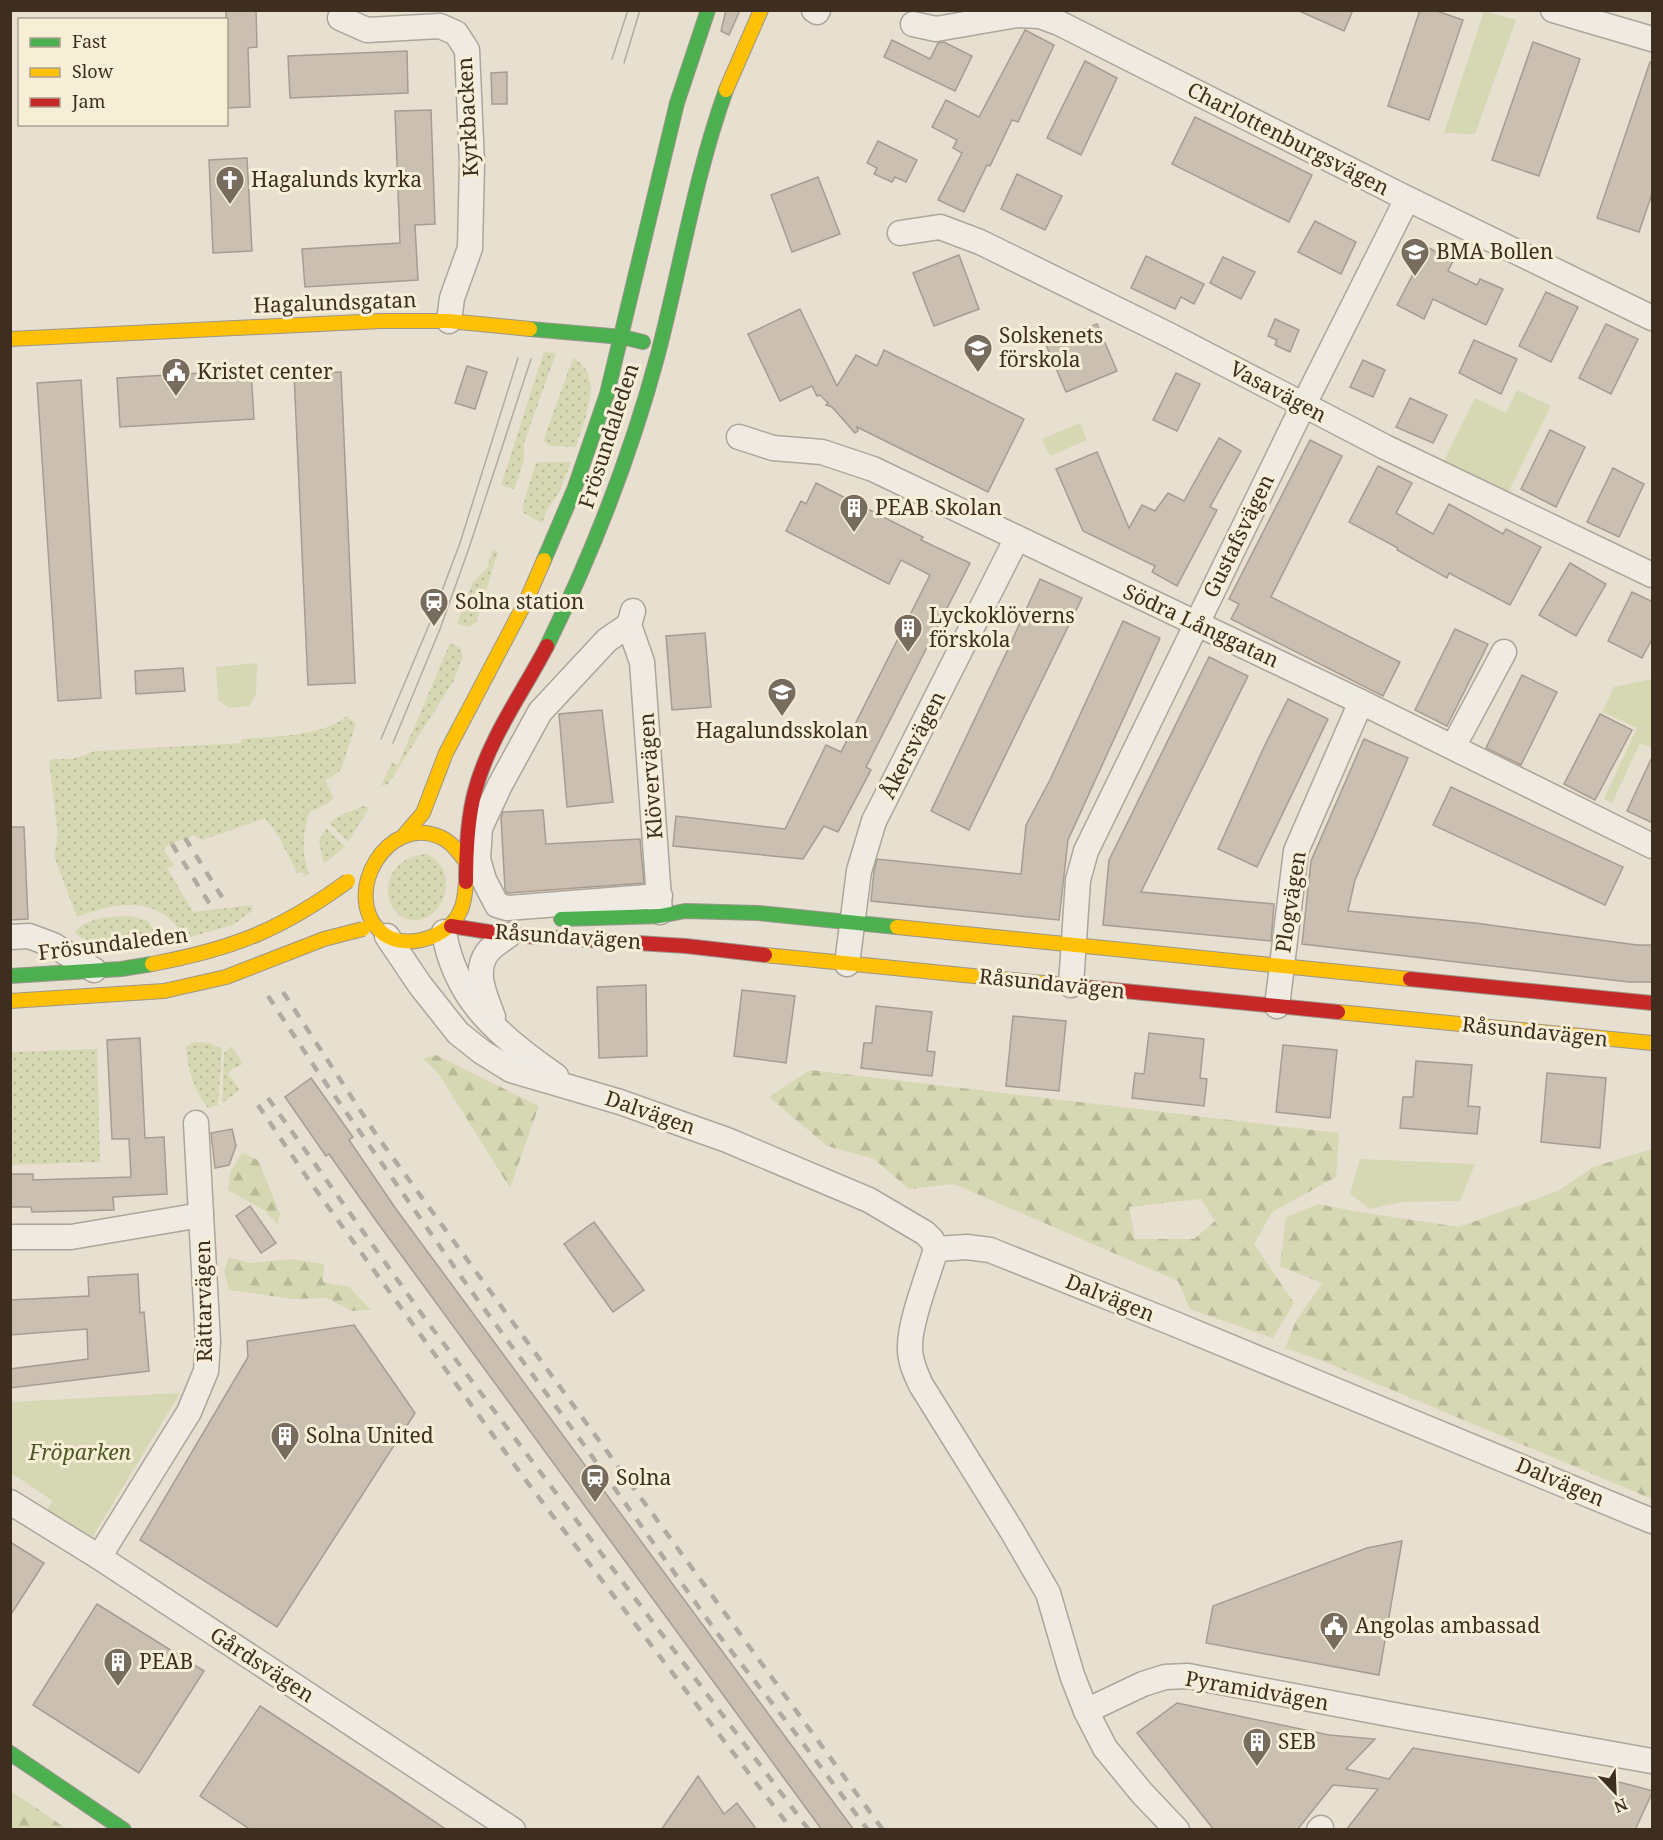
<svg xmlns="http://www.w3.org/2000/svg" width="1663" height="1840" font-family="'Noto Serif',serif">
<style>
.grass{fill:url(#grass-dots)}
.forest{fill:url(#forest-firs);fill-rule:evenodd}
.park{fill:#d6d7b3}
.building{fill:#cbbfb2;stroke:#a89c90;stroke-width:1.5}
.lines{fill:none;stroke-linecap:round;stroke-linejoin:round}
.street-casing{stroke:#ada599;stroke-width:27}
.fast-casing{stroke:#9c958a;stroke-width:16}
.slow-casing{stroke:#9c958a;stroke-width:16}
.jam-casing{stroke:#9c958a;stroke-width:16}
.street{stroke:#efebe3;stroke-width:24}
.fast{stroke:#4caf50;stroke-width:14}
.slow{stroke:#ffc107;stroke-width:14}
.jam{stroke:#c62828;stroke-width:14}
.tram{stroke:#afaaa2;stroke-width:1.5}
.rail{stroke:#afaaa2;stroke-width:4.5;stroke-dasharray:10 10;stroke-linecap:butt}
.slow-bridge-casing{stroke:#9c958a;stroke-width:16;stroke-linecap:butt}
.slow-bridge{stroke:#ffc107;stroke-width:14}
.labels{text-anchor:middle;stroke-width:6;stroke-linejoin:round;paint-order:stroke}
.street-label{font-size:21px;fill:#3d2e20;stroke:#f7eed8}
.poi-label{font-size:21px;fill:#3d2e20;stroke:#f7eed8;text-anchor:start}
.park-label{font-size:21px;font-style:italic;fill:#4d5a26;stroke:#f7eed8}
</style>
<defs>
<pattern id="grass-dots" width="8" height="8" patternUnits="userSpaceOnUse" patternTransform="scale(1.5)"><rect width="8" height="8" fill="#d6d7b3"/><path d="M2 2h.1M6 6h.1" fill="none" stroke="#b9b99a" stroke-width="1.8" stroke-linecap="round"/></pattern>
<pattern id="forest-firs" width="22" height="20" patternUnits="userSpaceOnUse" patternTransform="scale(1.5)"><rect width="22" height="20" fill="#d6d7b3"/><path d="M5 1l3.5 6h-7zM16 11l3.5 6h-7z" fill="#b9b99a"/></pattern>
</defs>
<rect width="100%" height="100%" fill="#e7e0d1"/>
<!-- grass -->
<g class="grass">
<polygon points="544,352 556,353 524,443 524,460 515,487 513,489 501,485"/>
<path d="M573 358C606 376 584 420 576 447L549 446 544 441 545 436Z"/>
<polygon points="538,462 571,462 559,493 547,510 542,523 524,513 522,509 535,465"/>
<polygon points="493,549 498,552 476,623 469,627 457,624 473,582 487,568"/>
<polygon points="450,643 460,648 463,656 453,682 388,784 381,786 392,762 398,765"/>
<path d="M347 716 356 724 341 770 325 781 334 798 327 804 309 812C303 834 301 852 309 874L305 876 302 872 297 873 278 835 265 818 203 840 193 835 166 846 164 850 174 865 167 868 193 912 253 905 252 911 233 925 190 937 187 926 179 929C152 894 112 904 77 917L54 856 58 835 49 761 54 759H73L95 751 241 743 242 739C275 736 321 737 347 716Z"/>
<polygon points="364,806 369,808 348,842 329,823 341,815"/>
<polygon points="326,828 345,847 324,864 319,841"/>
<path d="M426 854C468 872 437 937 401 916 396 913 392 907 390 901 382 875 401 856 426 854Z"/>
<path d="M130 916 148 921 154 930 147 935 89 941 74 933C86 917 111 917 130 916Z"/>
<path d="M195 1042 210 1043 222 1049 218 1105 208 1108C194 1091 187 1068 186 1046Z"/>
<polygon points="232,1047 243,1064 229,1071 229,1075 240,1090 222,1103 224,1053"/>
<polygon points="97,1049 100,1162 11,1165 11,1052"/>
</g>
<!-- forest -->
<g class="forest">
<polygon points="436,1055 539,1106 510,1188 440,1076 423,1058"/>
<path d="M810 1070 1339 1133 1336 1177 1272 1212 1254 1244 1294 1303 1273 1338 1190 1309 1178 1281 954 1184 909 1189 874 1159 827 1146 769 1097ZM1201 1199 1215 1221 1194 1239H1135L1129 1207Z"/>
<polygon points="1652,1149 1652,1499 1323,1361 1285,1348 1296,1321 1322,1283 1280,1266 1286,1217 1319,1204 1353,1211 1459,1227 1558,1191 1593,1167"/>
<polygon points="242,1153 258,1160 280,1214 278,1225 264,1210 228,1190 230,1172"/>
<polygon points="229,1257 250,1263 291,1259 324,1264 323,1282 349,1287 371,1310 352,1311 327,1298 293,1299 229,1290 224,1271"/>
<polygon points="10,1791 11,1791 67,1829 11,1829"/>
</g>
<!-- park -->
<g class="park">
<polygon points="1484,11 1516,20 1475,134 1444,133"/>
<polygon points="1517,390 1551,406 1505,499 1441,467 1475,398 1506,413"/>
<polygon points="1080,423 1087,440 1050,456 1042,439"/>
<polygon points="257,663 256,695 249,706 229,708 218,700 216,667"/>
<polygon points="1652,679 1652,748 1640,743 1612,803 1604,799 1637,728 1602,712 1614,687"/>
<polygon points="1360,1159 1475,1164 1460,1201 1403,1202 1370,1209 1350,1194"/>
<polygon points="180,1393 92,1538 45,1512 53,1501 11,1473 11,1402"/>
</g>
<!-- building -->
<g class="building">
<polygon points="226,10 256,10 257,47 248,48 250,107 226,108"/>
<polygon points="726,10 740,10 729,35 721,31"/>
<polygon points="1297,10 1353,10 1344,31"/>
<polygon points="1420,10 1434,10 1463,20 1429,120 1388,106"/>
<polygon points="1025,30 1054,45 1018,122 1012,120 990,166 987,165 964,212 938,200 962,153 953,148 957,140 932,127 946,100 979,117"/>
<polygon points="892,40 930,59 938,43 944,42 972,56 955,91 884,57"/>
<polygon points="1533,42 1580,59 1539,176 1492,160"/>
<polygon points="407,51 408,93 290,98 288,56"/>
<polygon points="1085,61 1117,78 1081,155 1047,138"/>
<polygon points="1650,62 1653,62 1653,191 1639,232 1597,218"/>
<polygon points="507,72 507,104 492,104 491,73"/>
<polygon points="431,110 435,224 415,225 418,280 305,287 302,249 400,243 395,111"/>
<polygon points="1195,117 1312,175 1289,222 1172,164"/>
<polygon points="878,141 917,160 906,182 895,177 892,182 874,174 877,168 867,163"/>
<polygon points="247,158 252,251 213,253 209,160"/>
<polygon points="1017,174 1062,196 1045,230 1001,209"/>
<polygon points="818,177 840,234 792,252 771,195"/>
<polygon points="1315,221 1356,242 1341,274 1298,252"/>
<polygon points="1427,247 1453,261 1448,271 1477,285 1480,279 1503,289 1486,325 1433,299 1424,319 1397,305"/>
<polygon points="959,255 979,309 934,326 913,273"/>
<polygon points="1146,256 1204,284 1194,304 1181,297 1175,309 1131,288"/>
<polygon points="1223,257 1255,272 1241,299 1210,283"/>
<polygon points="1546,292 1578,307 1551,362 1519,346"/>
<polygon points="800,309 837,386 856,355 877,366 884,350 1024,419 988,492 857,427 858,431 855,433 832,407 826,405 828,403 820,395 817,396 812,386 780,401 748,334"/>
<polygon points="1275,319 1299,330 1290,352 1275,345 1277,340 1268,336"/>
<polygon points="1097,324 1117,371 1066,392 1046,345"/>
<polygon points="1606,324 1638,339 1611,394 1579,378"/>
<polygon points="1474,340 1517,359 1501,394 1459,373"/>
<polygon points="1363,360 1385,370 1373,397 1350,387"/>
<polygon points="467,366 487,372 475,409 455,403"/>
<polygon points="251,370 254,419 120,427 117,378"/>
<polygon points="341,372 355,683 308,685 294,374"/>
<polygon points="1176,373 1200,384 1177,431 1153,420"/>
<polygon points="81,380 101,698 58,701 37,383"/>
<polygon points="1410,398 1447,415 1433,443 1396,427"/>
<polygon points="1550,430 1585,447 1556,507 1521,489"/>
<polygon points="1219,438 1241,451 1210,507 1217,510 1177,586 1152,572 1155,566 1083,531 1056,469 1097,452 1129,528 1142,505 1155,511 1168,493 1184,501"/>
<polygon points="1310,440 1342,456 1271,597 1400,662 1383,696 1231,619 1239,604 1229,599"/>
<polygon points="1378,466 1412,483 1396,513 1433,534 1449,504 1503,534 1506,529 1541,547 1510,605 1449,573 1447,578 1397,550 1398,548 1349,522"/>
<polygon points="1613,468 1644,484 1619,537 1587,522"/>
<polygon points="816,483 923,537 921,540 970,563 866,767 871,770 838,832 824,826 803,859 673,846 676,816 785,829 826,745 841,752 930,575 901,560 889,584 786,531 801,501 806,504"/>
<polygon points="1570,563 1606,584 1576,636 1539,615"/>
<polygon points="1040,579 1082,598 969,830 931,811 1009,647"/>
<polygon points="1632,592 1653,602 1653,637 1642,658 1608,641"/>
<polygon points="1123,621 1160,638 1068,840 1059,920 871,901 874,871 877,859 1021,874 1026,825 1050,780"/>
<polygon points="1455,629 1488,644 1447,726 1415,710"/>
<polygon points="705,633 711,707 672,710 666,636"/>
<polygon points="1209,657 1248,676 1141,892 1274,904 1271,941 1103,925 1109,860"/>
<polygon points="183,668 185,691 136,694 135,671"/>
<polygon points="1522,675 1557,692 1521,765 1486,748"/>
<polygon points="1288,699 1328,719 1257,867 1218,849 1264,747"/>
<polygon points="602,710 613,802 567,807 559,714"/>
<polygon points="1600,714 1632,730 1595,800 1564,784"/>
<polygon points="1364,739 1408,758 1355,880 1348,911 1475,923 1637,945 1653,945 1653,982 1629,982 1302,944 1311,861"/>
<polygon points="1653,755 1653,823 1627,811"/>
<polygon points="1451,787 1623,867 1605,905 1433,825"/>
<polygon points="543,810 546,844 640,839 644,883 507,893 505,889 501,818 503,812"/>
<polygon points="10,827 24,827 28,919 10,920"/>
<polygon points="646,985 647,1056 599,1058 597,987"/>
<polygon points="742,990 795,996 786,1063 734,1056"/>
<polygon points="876,1006 932,1012 927,1051 935,1052 932,1076 861,1068 864,1043 872,1043"/>
<polygon points="1013,1016 1066,1021 1059,1091 1006,1086"/>
<polygon points="1149,1033 1204,1039 1200,1078 1207,1079 1204,1106 1132,1098 1135,1073 1144,1074"/>
<polygon points="140,1038 145,1138 164,1137 167,1194 113,1197 114,1210 32,1212 31,1207 10,1207 10,1174 33,1174 33,1180 131,1177 129,1139 112,1139 107,1040"/>
<polygon points="1283,1045 1337,1050 1330,1118 1276,1112"/>
<polygon points="1416,1061 1472,1065 1468,1106 1480,1107 1477,1134 1400,1128 1403,1097 1413,1097"/>
<polygon points="1547,1073 1606,1078 1600,1148 1541,1142"/>
<polygon points="311,1078 353,1137 349,1140 396,1209 854,1830 822,1830 377,1222 329,1154 326,1156 285,1097"/>
<polygon points="232,1129 236,1146 229,1165 215,1168 211,1133"/>
<polygon points="250,1206 276,1243 261,1253 236,1216"/>
<polygon points="594,1222 644,1290 613,1312 564,1244"/>
<polygon points="138,1274 140,1313 144,1312 149,1371 10,1388 10,1369 88,1359 87,1329 10,1335 10,1300 89,1296 88,1277"/>
<polygon points="354,1325 415,1413 277,1627 140,1540 248,1357 247,1341"/>
<polygon points="1402,1541 1379,1675 1206,1643 1213,1606 1367,1548"/>
<polygon points="10,1542 44,1563 10,1616"/>
<polygon points="97,1604 204,1671 139,1773 33,1705"/>
<polygon points="1177,1703 1329,1735 1375,1739 1346,1769 1389,1779 1413,1748 1623,1783 1653,1791 1635,1830 1346,1830 1378,1789 1333,1785 1297,1830 1214,1830 1137,1733"/>
<polygon points="260,1706 382,1786 447,1830 251,1830 200,1796"/>
<polygon points="698,1776 724,1814 737,1803 757,1830 661,1830"/>
</g>
<g class="lines">
<!-- street casing -->
<g class="street-casing">
<g id="street">
<polyline points="814,10 817,12 818,10"/>
<polyline points="1553,10 1652,39"/>
<polyline points="340,18 367,30 440,26 456,33 467,50 472,163 470,248 452,298 449,321"/>
<polyline points="913,24 936,29 1017,15 1040,16 1059,23 1398,194 1652,318"/>
<polyline points="900,233 940,227 980,242 1169,335 1385,447 1652,575"/>
<polyline points="739,437 773,448 822,452 873,469 1361,702 1652,846"/>
<polyline points="633,611 629,625 642,662 660,912"/>
<polyline points="629,625 607,640 540,712 500,785 480,828 478,859 484,880 497,905 507,908 660,896"/>
<polyline points="1453,747 1504,652"/>
<path d="M444 932C455 1000 501 1038 556 1076"/>
<polyline points="387,936 420,985 458,1033 482,1052 511,1070 620,1102 727,1140 869,1200 925,1233 932,1240 936,1249"/>
<polyline points="10,937 29,936 53,945 94,970"/>
<polyline points="847,964 859,871 874,821 1017,538"/>
<polyline points="1071,985 1078,880 1086,851 1303,406 1407,199"/>
<polyline points="1277,1006 1296,851 1361,702"/>
<path d="M493 1017C486 997 473 973 487 953 492 946 502 940 509 935"/>
<polyline points="10,1237 71,1237 201,1215"/>
<polyline points="936,1249 967,1247 990,1250 1170,1322 1652,1521"/>
<path d="M936 1249C928 1276 909 1323 910 1349 910 1362 916 1374 921 1385L1012 1531 1048 1593 1072 1675 1086 1711 1105 1748 1141 1792 1177 1830"/>
<polyline points="10,1502 99,1557 513,1830"/>
<polyline points="99,1557 189,1412 206,1371 208,1342 196,1123"/>
<polyline points="1086,1711 1143,1684 1165,1677 1188,1676 1405,1717 1652,1761"/>
<polyline points="1319,1830 1321,1828"/>
</g>
</g>
<!-- fast casing -->
<g class="fast-casing">
<g id="fast">
<polyline points="530,329 622,337 643,342"/>
<polyline points="544,560 574,490 607,394 677,103 708,10"/>
<path d="M547 646C593 552 631 455 658 354 681 266 695 176 726 90"/>
<polyline points="561,919 660,916 685,911 758,913 897,927"/>
<polyline points="10,976 121,969 152,964"/>
<polyline points="10,1753 124,1830"/>
</g>
</g>
<!-- slow casing -->
<g class="slow-casing">
<g id="slow">
<polyline points="726,90 761,10"/>
<polyline points="10,339 381,321 449,321 530,329"/>
<polyline points="405,834 423,813 446,753 527,599 544,560"/>
<path d="M466 882C465 894 464 907 457 917 442 940 401 951 380 931 341 893 388 814 440 837 451 841 459 853 466 862"/>
<polyline points="897,927 1410,979"/>
<polyline points="765,955 1083,987"/>
<polyline points="10,1001 164,991"/>
<polyline points="1338,1012 1652,1043"/>
</g>
</g>
<!-- jam casing -->
<g class="jam-casing">
<g id="jam">
<path d="M466 882C466 852 467 820 475 791 489 738 522 694 547 646"/>
<polyline points="451,926 509,935 686,946 765,955"/>
<polyline points="1410,979 1652,1003"/>
<polyline points="1083,987 1338,1012"/>
</g>
</g>
<!-- street -->
<use href="#street" class="street"/>
<!-- fast -->
<use href="#fast" class="fast"/>
<!-- slow -->
<use href="#slow" class="slow"/>
<!-- jam -->
<use href="#jam" class="jam"/>
<!-- tram -->
<g class="tram">
<polyline points="612,59 628,10"/>
<polyline points="624,63 640,10"/>
<polyline points="381,739 429,625 460,543 518,358"/>
<polyline points="393,743 440,629 469,548 531,359"/>
</g>
<!-- rail -->
<g class="rail">
<polyline points="185,838 227,905"/>
<polyline points="172,844 211,906"/>
<polyline points="283,992 377,1136 883,1830"/>
<polyline points="268,996 318,1072 469,1288 579,1438 717,1633 790,1726 868,1830"/>
<polyline points="268,1098 426,1320 809,1830"/>
<polyline points="258,1105 308,1179 524,1478 792,1830"/>
</g>
<!-- slow-bridge casing -->
<g class="slow-bridge-casing">
<g id="slow-bridge">
<path d="M152 964C233 949 281 930 348 881"/>
<polyline points="164,991 226,977 324,939 363,929"/>
</g>
</g>
<!-- slow-bridge -->
<use href="#slow-bridge" class="slow-bridge"/>
</g>
<!-- icons -->
<defs>
<g id="church-pin" transform="scale(1.5)"><path d="M0 17L-7.5 6A9.5 9.5 0 1 1 7.5 6Z" fill="#786c5e" stroke="#f7eed8"/><path d="M-1.2-6h2.4v3.5h3.3v2.4h-3.3V6h-2.4V-.1h-3.3v-2.4h3.3Z" fill="#fff"/></g>
<g id="school-pin" transform="scale(1.5)"><path d="M0 17L-7.5 6A9.5 9.5 0 1 1 7.5 6Z" fill="#786c5e" stroke="#f7eed8"/><path d="M0-5L7-2L0 1L-7-2ZM-4 1L0 2.5L4 1V4Q0 6-4 4Z" fill="#fff"/></g>
<g id="civic-pin" transform="scale(1.5)"><path d="M0 17L-7.5 6A9.5 9.5 0 1 1 7.5 6Z" fill="#786c5e" stroke="#f7eed8"/><path d="M-.6-6.5H3V-4.5H.6V-3L4-1V1h2V6H-6V1h2V-1L-.6-3ZM-1.2 2.5V6h2.4V2.5Z" fill="#fff"/></g>
<g id="building-pin" transform="scale(1.5)"><path d="M0 17L-7.5 6A9.5 9.5 0 1 1 7.5 6Z" fill="#786c5e" stroke="#f7eed8"/><path d="M-4-6H4V6H1V3H-1V6H-4ZM-2.5-4.3h1.7v1.8h-1.7ZM.8-4.3h1.7v1.8H.8ZM-2.5-1h1.7V.8h-1.7ZM.8-1h1.7V.8H.8Z" fill="#fff"/></g>
<g id="station-pin" transform="scale(1.5)"><path d="M0 17L-7.5 6A9.5 9.5 0 1 1 7.5 6Z" fill="#786c5e" stroke="#f7eed8"/><path d="M-3-6H3Q5-6 5-4V2Q5 4 3 4L4.5 6H3L1.5 4h-3L-3 6H-4.5L-3 4Q-5 4-5 2V-4Q-5-6-3-6ZM-3.5-4v3h7v-3ZM-3.5 1v1.5H-2V1ZM2 1v1.5H3.5V1Z" fill="#fff"/></g>
</defs>
<g fill-rule="evenodd">
<use href="#church-pin" x="230" y="180"/>
<use href="#school-pin" x="1415" y="252"/>
<use href="#school-pin" x="978" y="348"/>
<use href="#civic-pin" x="176" y="372"/>
<use href="#building-pin" x="854" y="508"/>
<use href="#station-pin" x="434" y="602"/>
<use href="#building-pin" x="908" y="628"/>
<use href="#school-pin" x="782" y="692"/>
<use href="#building-pin" x="285" y="1436"/>
<use href="#station-pin" x="595" y="1478"/>
<use href="#civic-pin" x="1334" y="1626"/>
<use href="#building-pin" x="118" y="1662"/>
<use href="#building-pin" x="1257" y="1742"/>
</g>
<g class="labels">
<!-- street labels -->
<g class="street-label">
<text transform="translate(468 117) rotate(-93)" y="7">Kyrkbacken</text>
<text transform="translate(1288 139) rotate(27)" y="7">Charlottenburgsvägen</text>
<text transform="translate(335 303) rotate(-2)" y="7">Hagalundsgatan</text>
<text transform="translate(1278 392) rotate(28)" y="7">Vasavägen</text>
<text transform="translate(609 436) rotate(-72)" y="7">Frösundaleden</text>
<text transform="translate(1239 536) rotate(-64)" y="7">Gustafsvägen</text>
<text transform="translate(1201 626) rotate(25)" y="7">Södra Långgatan</text>
<text transform="translate(913 745) rotate(-63)" y="7">Åkersvägen</text>
<text transform="translate(651 776) rotate(-94)" y="7">Klövervägen</text>
<text transform="translate(1291 902) rotate(-81)" y="7">Plogvägen</text>
<text transform="translate(568 937) rotate(4)" y="7">Råsundavägen</text>
<text transform="translate(113 944) rotate(-7)" y="7">Frösundaleden</text>
<text transform="translate(1052 984) rotate(6)" y="7">Råsundavägen</text>
<text transform="translate(1535 1032) rotate(6)" y="7">Råsundavägen</text>
<text transform="translate(650 1113) rotate(19)" y="7">Dalvägen</text>
<text transform="translate(1110 1298) rotate(22)" y="7">Dalvägen</text>
<text transform="translate(204 1301) rotate(-91)" y="7">Rättarvägen</text>
<text transform="translate(1560 1482) rotate(23)" y="7">Dalvägen</text>
<text transform="translate(262 1665) rotate(33)" y="7">Gårdsvägen</text>
<text transform="translate(1257 1691) rotate(10)" y="7">Pyramidvägen</text>
</g>
<!-- poi labels -->
<g class="poi-label">
<text x="251" y="187">Hagalunds kyrka</text>
<text x="1436" y="259">BMA Bollen</text>
<text x="999" y="343">Solskenets<tspan x="999" dy="24">förskola</tspan></text>
<text x="197" y="379">Kristet center</text>
<text x="875" y="515">PEAB Skolan</text>
<text x="455" y="609">Solna station</text>
<text x="929" y="623">Lyckoklöverns<tspan x="929" dy="24">förskola</tspan></text>
<text x="782" y="738" text-anchor="middle">Hagalundsskolan</text>
<text x="306" y="1443">Solna United</text>
<text x="616" y="1485">Solna</text>
<text x="1355" y="1633">Angolas ambassad</text>
<text x="139" y="1669">PEAB</text>
<text x="1278" y="1749">SEB</text>
</g>
<!-- park labels -->
<g class="park-label">
<text x="80" y="1460">Fröparken</text>
</g>
</g>
<!-- border -->
<rect width="1663" height="1840" fill="none" stroke="#3d2e20" stroke-width="24"/>
<!-- legend -->
<rect x="18" y="18" width="210" height="108" fill="#f7eed8" stroke="#ada18e" stroke-width="1.5"/>
<rect x="30" y="38" width="30" height="9" fill="#4caf50" stroke="#ada18e" stroke-width="1.5"/>
<text x="72" y="48" font-size="18" fill="#3d2e20">Fast</text>
<rect x="30" y="68" width="30" height="9" fill="#ffc107" stroke="#ada18e" stroke-width="1.5"/>
<text x="72" y="78" font-size="18" fill="#3d2e20">Slow</text>
<rect x="30" y="98" width="30" height="9" fill="#c62828" stroke="#ada18e" stroke-width="1.5"/>
<text x="72" y="108" font-size="18" fill="#3d2e20">Jam</text>
<!-- north arrow -->
<g transform="translate(1615 1792) rotate(157)" stroke="#f7eed8" stroke-width="4.5" paint-order="stroke">
<path d="M0-4.5L10 22L0 15L-10 22Z" fill="#3d2e20"/>
<text y="-9" font-size="16" font-weight="bold" text-anchor="middle" fill="#3d2e20">N</text>
</g>
</svg>
